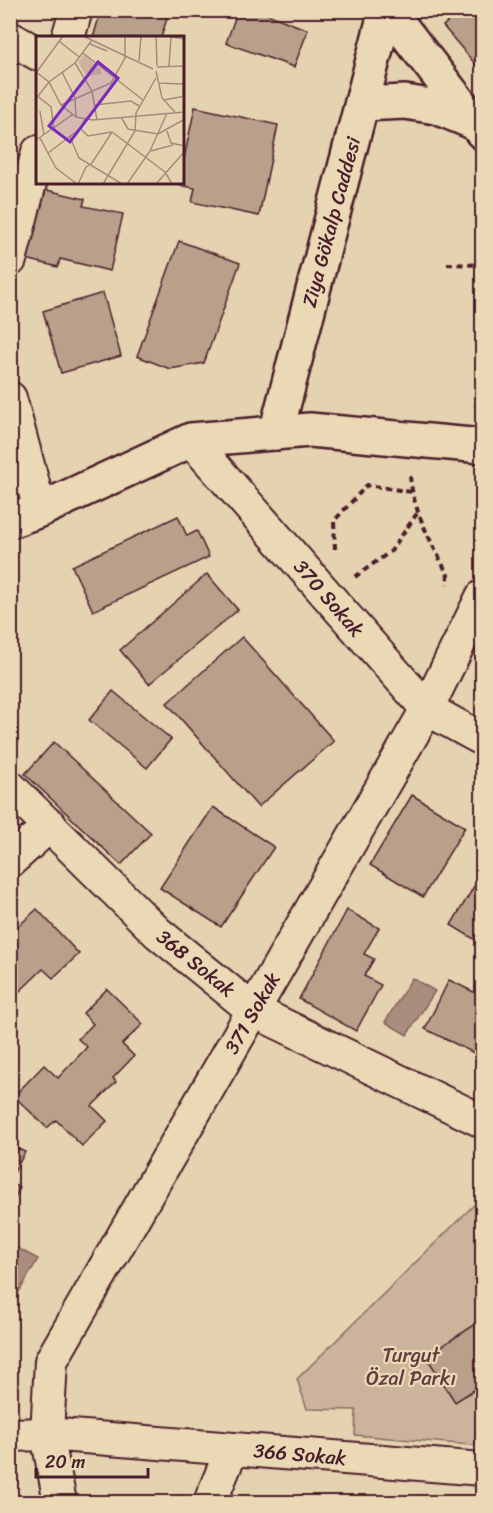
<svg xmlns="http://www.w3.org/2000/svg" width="493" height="1513" font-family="Sriracha,sans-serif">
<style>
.green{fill:#cbb49b;stroke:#8a6a63;stroke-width:1.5}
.water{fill:#aa8d7d;stroke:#84615c;stroke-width:1.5}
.building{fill:#b9a08b;stroke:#4a1f2b;stroke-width:1.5}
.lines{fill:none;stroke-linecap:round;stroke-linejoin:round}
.street-casing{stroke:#4a1f2b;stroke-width:36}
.secondary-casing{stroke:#4a1f2b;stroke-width:38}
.path{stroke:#4a1f2b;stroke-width:4;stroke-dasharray:6 4.5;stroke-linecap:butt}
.street{stroke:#ebd9b6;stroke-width:32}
.secondary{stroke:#ebd9b6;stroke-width:33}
.labels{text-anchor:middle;stroke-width:4.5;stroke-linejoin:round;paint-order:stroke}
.street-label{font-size:20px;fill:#4a1f2b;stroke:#ebd9b6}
.park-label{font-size:20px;fill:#643d41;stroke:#ebd9b6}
.inset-road{fill:none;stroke:#a78a7b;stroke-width:1.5}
.view{fill:#7b2cbf;fill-opacity:0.15;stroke:#7b2cbf;stroke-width:3}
.inset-edge{fill:none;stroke:#4a1f2b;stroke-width:3}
</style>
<rect width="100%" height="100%" fill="#e5d2b0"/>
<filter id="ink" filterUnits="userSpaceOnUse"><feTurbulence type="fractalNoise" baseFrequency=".0167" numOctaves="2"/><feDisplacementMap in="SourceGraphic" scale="12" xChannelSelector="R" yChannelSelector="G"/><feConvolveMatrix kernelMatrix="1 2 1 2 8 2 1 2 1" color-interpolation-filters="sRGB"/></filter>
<g filter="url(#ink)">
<!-- green -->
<polygon class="green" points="482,1197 482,1446 355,1435 356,1410 307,1409 297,1379"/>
<!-- water -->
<g class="water">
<polygon points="412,978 435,991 407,1035 385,1022"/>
<polygon points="15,1247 38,1259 12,1304 10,1303 11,1254"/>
</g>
<!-- building -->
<g class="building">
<polygon points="101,10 153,10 168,15 161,38 93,38"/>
<polygon points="238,10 257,10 308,30 294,67 226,43"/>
<polygon points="460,10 482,10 482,72 443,26"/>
<polygon points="195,107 278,125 259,216 192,202 195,188 178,185 183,183 183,163"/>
<polygon points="38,188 85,199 83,206 123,214 110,271 60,259 58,267 22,258"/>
<polygon points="179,241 240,263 204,363 170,369 137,356"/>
<polygon points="103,293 121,356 61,373 43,311"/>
<polygon points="482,391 482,410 475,407"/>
<polygon points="178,516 187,536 197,531 209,557 93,611 72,566"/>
<polygon points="207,574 238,610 149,684 120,650"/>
<polygon points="242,637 334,741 258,807 167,703"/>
<polygon points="113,691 171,739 147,768 89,720"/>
<polygon points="54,742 151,833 121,865 25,774"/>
<polygon points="412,795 465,827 423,897 370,865"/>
<polygon points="213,807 274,847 221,927 160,888"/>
<polygon points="482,873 482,944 451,925"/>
<polygon points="37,909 79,954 53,978 43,969 19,992 10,983 10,934"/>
<polygon points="347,910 379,928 364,954 374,959 364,976 381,985 356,1031 299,999"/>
<polygon points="449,980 482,996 482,1057 425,1029"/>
<polygon points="107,989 143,1024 122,1044 134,1056 113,1078 116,1082 92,1106 107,1121 82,1146 56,1120 47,1128 14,1096 44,1065 58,1078 87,1047 78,1039 93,1024 83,1013"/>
<polygon points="10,1145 25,1152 10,1180"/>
<polygon points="10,1183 20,1188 10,1207"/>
<polygon points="482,1320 482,1385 455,1402 426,1356"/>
</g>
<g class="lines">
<!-- street casing -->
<g class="street-casing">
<g id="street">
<polyline points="10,38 38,54"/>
<polyline points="68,38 76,10"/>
<polyline points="10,260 38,152"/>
<polyline points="10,398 40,510"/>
<polyline points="191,440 427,709 482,739"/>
<polyline points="10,787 158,933 254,1011 482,1121"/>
<polyline points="10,861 50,825"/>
<polyline points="10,1435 47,1434 482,1469"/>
<polyline points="60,1502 47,1434 51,1361 427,709 482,597"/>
<polyline points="210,1502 232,1449"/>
</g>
</g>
<!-- secondary casing -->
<g class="secondary-casing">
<g id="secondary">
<polyline points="388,10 482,132"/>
<polyline points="362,104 405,102 436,107 475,123"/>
<polyline points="276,433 386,10"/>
<polyline points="10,521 40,510 191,440 310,430 482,446"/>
</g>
</g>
<!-- path -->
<g class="path">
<polyline points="447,264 482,265"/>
<path d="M410 476C413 512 432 543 448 575L447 584"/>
<polyline points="335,549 334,521 367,485 412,492"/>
<polyline points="355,577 391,551 418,512"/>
</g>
<!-- street -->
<use href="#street" class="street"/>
<!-- secondary -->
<use href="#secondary" class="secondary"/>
</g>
</g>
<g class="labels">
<!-- street labels -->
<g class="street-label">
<text transform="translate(331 222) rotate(-75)" y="7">Ziya Gökalp Caddesi</text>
<text transform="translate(329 598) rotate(49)" y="7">370 Sokak</text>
<text transform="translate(196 963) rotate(39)" y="7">368 Sokak</text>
<text transform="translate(252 1013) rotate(-60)" y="7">371 Sokak</text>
<text transform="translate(300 1454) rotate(5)" y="7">366 Sokak</text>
</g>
<!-- park labels -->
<g class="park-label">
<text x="411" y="1362">Turgut<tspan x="411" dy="23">Özal Parkı</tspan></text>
</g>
</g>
<!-- overview -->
<g transform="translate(36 36)">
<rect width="148" height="148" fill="#e5d2b0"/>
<path d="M48 18 65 34 66 38 50 40 42 26Z" fill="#cbb49b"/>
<path class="inset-road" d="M47 0 117 33M120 0 121 30M129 0 149 3M23 5 43 21M54 8 71 15M47 17 107 64M103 25 105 0M39 27 56 55 61 84M133 30 135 1M121 31 149 30M120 35 126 62 139 76M0 36 13 46 25 69 40 81 57 84 149 76M26 36 39 62 40 81M0 37 27 0M122 47 147 48M0 59 15 71 18 93M2 60 13 46 39 27 56 4M147 60 148 30M128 64 149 60M25 69 75 47 89 22V0M58 69 95 65 103 70M4 75 8 99M85 81 92 93 122 98 149 83M45 93 52 100 76 96M131 95 135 107 149 110M76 96 129 136 136 148M34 101 43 122 86 148M4 102 20 132 41 148M0 104 36 79M115 115 137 109M12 117 45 92 49 83M42 148 50 131 56 127 76 96M67 148 99 95 100 77 120 42M91 148 114 115 131 77M120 148 149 115"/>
<path class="view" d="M62 26 82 42 34 106 13 90Z"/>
<rect width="148" height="148" class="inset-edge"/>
</g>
<!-- margin -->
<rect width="493" height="1513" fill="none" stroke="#ebd9b6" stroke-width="36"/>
<rect x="18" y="18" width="457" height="1477" fill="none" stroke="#4a1f2b" stroke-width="2" filter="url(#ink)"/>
<!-- scale -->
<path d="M36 1468v9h112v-9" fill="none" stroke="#4a1f2b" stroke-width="3"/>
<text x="45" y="1468" font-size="18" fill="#4a1f2b" stroke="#ebd9b6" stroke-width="4.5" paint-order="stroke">20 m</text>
</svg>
